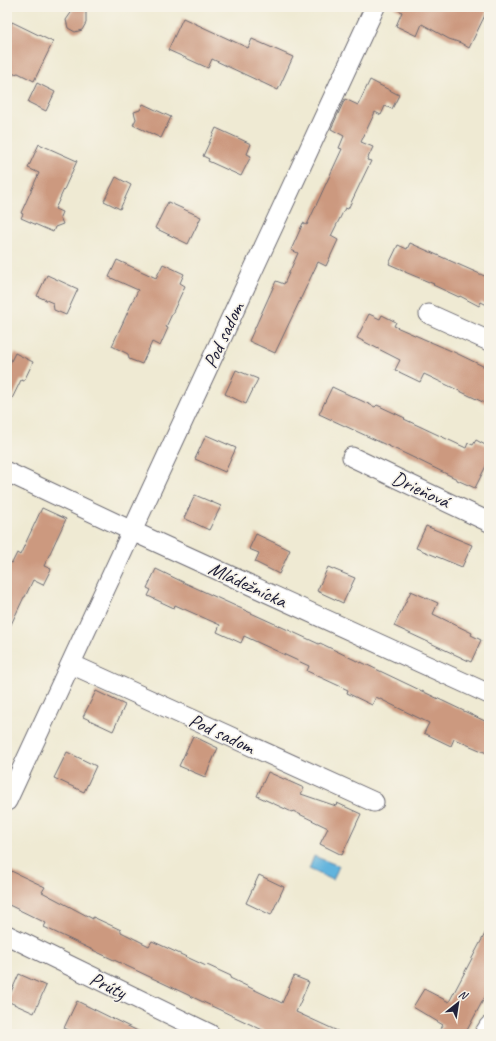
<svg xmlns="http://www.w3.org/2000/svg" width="496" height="1041" font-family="Caveat,sans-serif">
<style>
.water{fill:#62b4dd;stroke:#426b8c}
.building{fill:#cc997f}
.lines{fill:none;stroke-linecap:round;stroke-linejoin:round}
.street-casing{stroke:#6a6870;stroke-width:21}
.street{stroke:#fff;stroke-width:19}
.labels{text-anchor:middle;stroke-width:3.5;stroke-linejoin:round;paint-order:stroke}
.street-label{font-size:20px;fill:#22223b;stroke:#f7f3e8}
</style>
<rect width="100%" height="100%" fill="#f7f3e8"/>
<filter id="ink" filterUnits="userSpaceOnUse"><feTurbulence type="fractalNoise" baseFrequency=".025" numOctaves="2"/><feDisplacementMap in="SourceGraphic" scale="8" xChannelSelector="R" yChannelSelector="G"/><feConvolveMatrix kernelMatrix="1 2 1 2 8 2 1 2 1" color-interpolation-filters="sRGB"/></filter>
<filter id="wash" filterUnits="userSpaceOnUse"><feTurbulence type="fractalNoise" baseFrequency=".012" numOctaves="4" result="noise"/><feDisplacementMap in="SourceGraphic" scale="16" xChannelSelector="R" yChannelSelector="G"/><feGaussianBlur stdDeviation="0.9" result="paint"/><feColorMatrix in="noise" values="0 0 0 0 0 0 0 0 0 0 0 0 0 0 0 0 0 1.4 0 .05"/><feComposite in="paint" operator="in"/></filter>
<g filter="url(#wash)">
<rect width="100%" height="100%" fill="#efead3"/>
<!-- water -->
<polygon class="water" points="314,856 339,866 333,880 309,869"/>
<g id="blocks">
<!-- building -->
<g class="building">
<polygon points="75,7 86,7 86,23 82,30 75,32 68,28 66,20"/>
<polygon points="393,7 489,7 469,48 461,43 449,39 422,24 417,36 396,26 402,12"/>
<polygon points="183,18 248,48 252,39 293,57 278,90 212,59 208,68 168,50"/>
<polygon points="12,22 53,42 34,81 18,73 7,76 7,33"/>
<polygon points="370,80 399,95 392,109 385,106 381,115 375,112 361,142 373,147 367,160 371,161 348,209 345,208 331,236 338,240 326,266 318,262 275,353 249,341 276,281 284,284 298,253 291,250 303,223 307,225 342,149 339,148 344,136 331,129 345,99 358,105"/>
<polygon points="37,83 55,92 46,111 28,102"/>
<polygon points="143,104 171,117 161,138 133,125 136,119 134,112 140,110"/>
<polygon points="216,128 251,144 247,154 251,156 241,176 208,161 209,159 203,156"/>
<polygon points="39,144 77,161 55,209 62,212 60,217 63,224 55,227 53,232 21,218 23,214 21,213 39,173 28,168"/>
<polygon points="116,177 131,185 120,209 104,201"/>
<polygon points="168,202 201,217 188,244 155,228"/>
<polygon points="410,243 489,278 489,306 481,302 479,306 460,296 459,297 433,285 434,284 405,272 405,271 389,264 398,245 407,249"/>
<polygon points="117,260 156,278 163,264 184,274 180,283 185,286 166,327 168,328 160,346 152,342 142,364 129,359 128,354 112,346 138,290 109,277"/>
<polygon points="47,275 78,289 66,315 54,310 53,303 37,296"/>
<polygon points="369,314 380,319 382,315 396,322 394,326 456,353 489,369 489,405 424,374 420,382 395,370 400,360 357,338"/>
<polygon points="15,353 33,362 24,381 21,380 7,409 7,369"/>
<polygon points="236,370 258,379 246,404 225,394"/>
<polygon points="332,387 375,407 377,405 405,418 404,419 466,448 468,443 473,445 476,440 489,447 489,460 475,488 457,480 457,479 408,455 319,414"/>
<polygon points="206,435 236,448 225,472 195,459"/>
<polygon points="195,495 221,506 209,530 184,518"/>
<polygon points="42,508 66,519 44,566 51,569 43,585 33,580 25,597 24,597 7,633 7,560 12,563 17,553 20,555"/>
<polygon points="426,526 472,545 462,567 416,548"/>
<polygon points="256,534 290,550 279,574 255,562 259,553 249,549"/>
<polygon points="328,567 355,578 343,603 317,591"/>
<polygon points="156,569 185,583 319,644 320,643 361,663 361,662 489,723 489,754 454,739 451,746 424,733 429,723 376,697 372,705 347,693 348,690 307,671 309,666 244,636 241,643 217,632 220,625 175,605 174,608 148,596 151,590 147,588"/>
<polygon points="411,591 438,603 433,614 472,633 471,635 481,640 471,662 394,626"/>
<polygon points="96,691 125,705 113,731 83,717"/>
<polygon points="193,736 218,748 205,777 179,766"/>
<polygon points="67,752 96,766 84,792 54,778"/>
<polygon points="268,772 304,788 301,794 336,806 337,803 361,814 342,855 320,844 328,828 293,811 292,812 257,796"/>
<polygon points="7,869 45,887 42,892 93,919 93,917 121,930 121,932 149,946 152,941 206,966 207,965 231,976 230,978 282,1003 294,976 309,982 296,1012 344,1034 271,1034 44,927 46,923 7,904"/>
<polygon points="259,875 284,887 271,915 246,903"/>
<polygon points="489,926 489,989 465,1034 438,1034 443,1025 413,1007 424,989 449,1002"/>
<polygon points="19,974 46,986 34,1013 7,1001"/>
<polygon points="77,1001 144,1034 77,1034 64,1028"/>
</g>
</g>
</g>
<g filter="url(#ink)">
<use href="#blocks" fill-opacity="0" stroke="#6a6870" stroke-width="1"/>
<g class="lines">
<!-- street casing -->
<g class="street-casing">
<g id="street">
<polyline points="429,314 489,341"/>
<polyline points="352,457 489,522"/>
<polyline points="7,472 132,531 489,694"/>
<polyline points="71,664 374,802"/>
<polyline points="7,801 375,7"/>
<polyline points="7,935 210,1034"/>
<polyline points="484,1034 489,1026"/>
</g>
</g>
<!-- street -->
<use href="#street" class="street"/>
</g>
</g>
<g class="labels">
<!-- street labels -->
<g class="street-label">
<text transform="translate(223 335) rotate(-65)" y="7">Pod sadom</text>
<text transform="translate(421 489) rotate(25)" y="7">Drieňová</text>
<text transform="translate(248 584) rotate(25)" y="7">Mládežnícka</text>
<text transform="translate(222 733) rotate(25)" y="7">Pod sadom</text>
<text transform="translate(108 985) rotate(26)" y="7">Prúty</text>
</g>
</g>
<!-- margin -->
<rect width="496" height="1041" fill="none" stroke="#f7f3e8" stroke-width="24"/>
<!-- north arrow -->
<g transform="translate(458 1003) rotate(30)" stroke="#f7f3e8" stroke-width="3" paint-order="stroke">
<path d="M0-3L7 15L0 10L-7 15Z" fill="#22223b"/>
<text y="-6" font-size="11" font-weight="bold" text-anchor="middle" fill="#22223b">N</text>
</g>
</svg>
